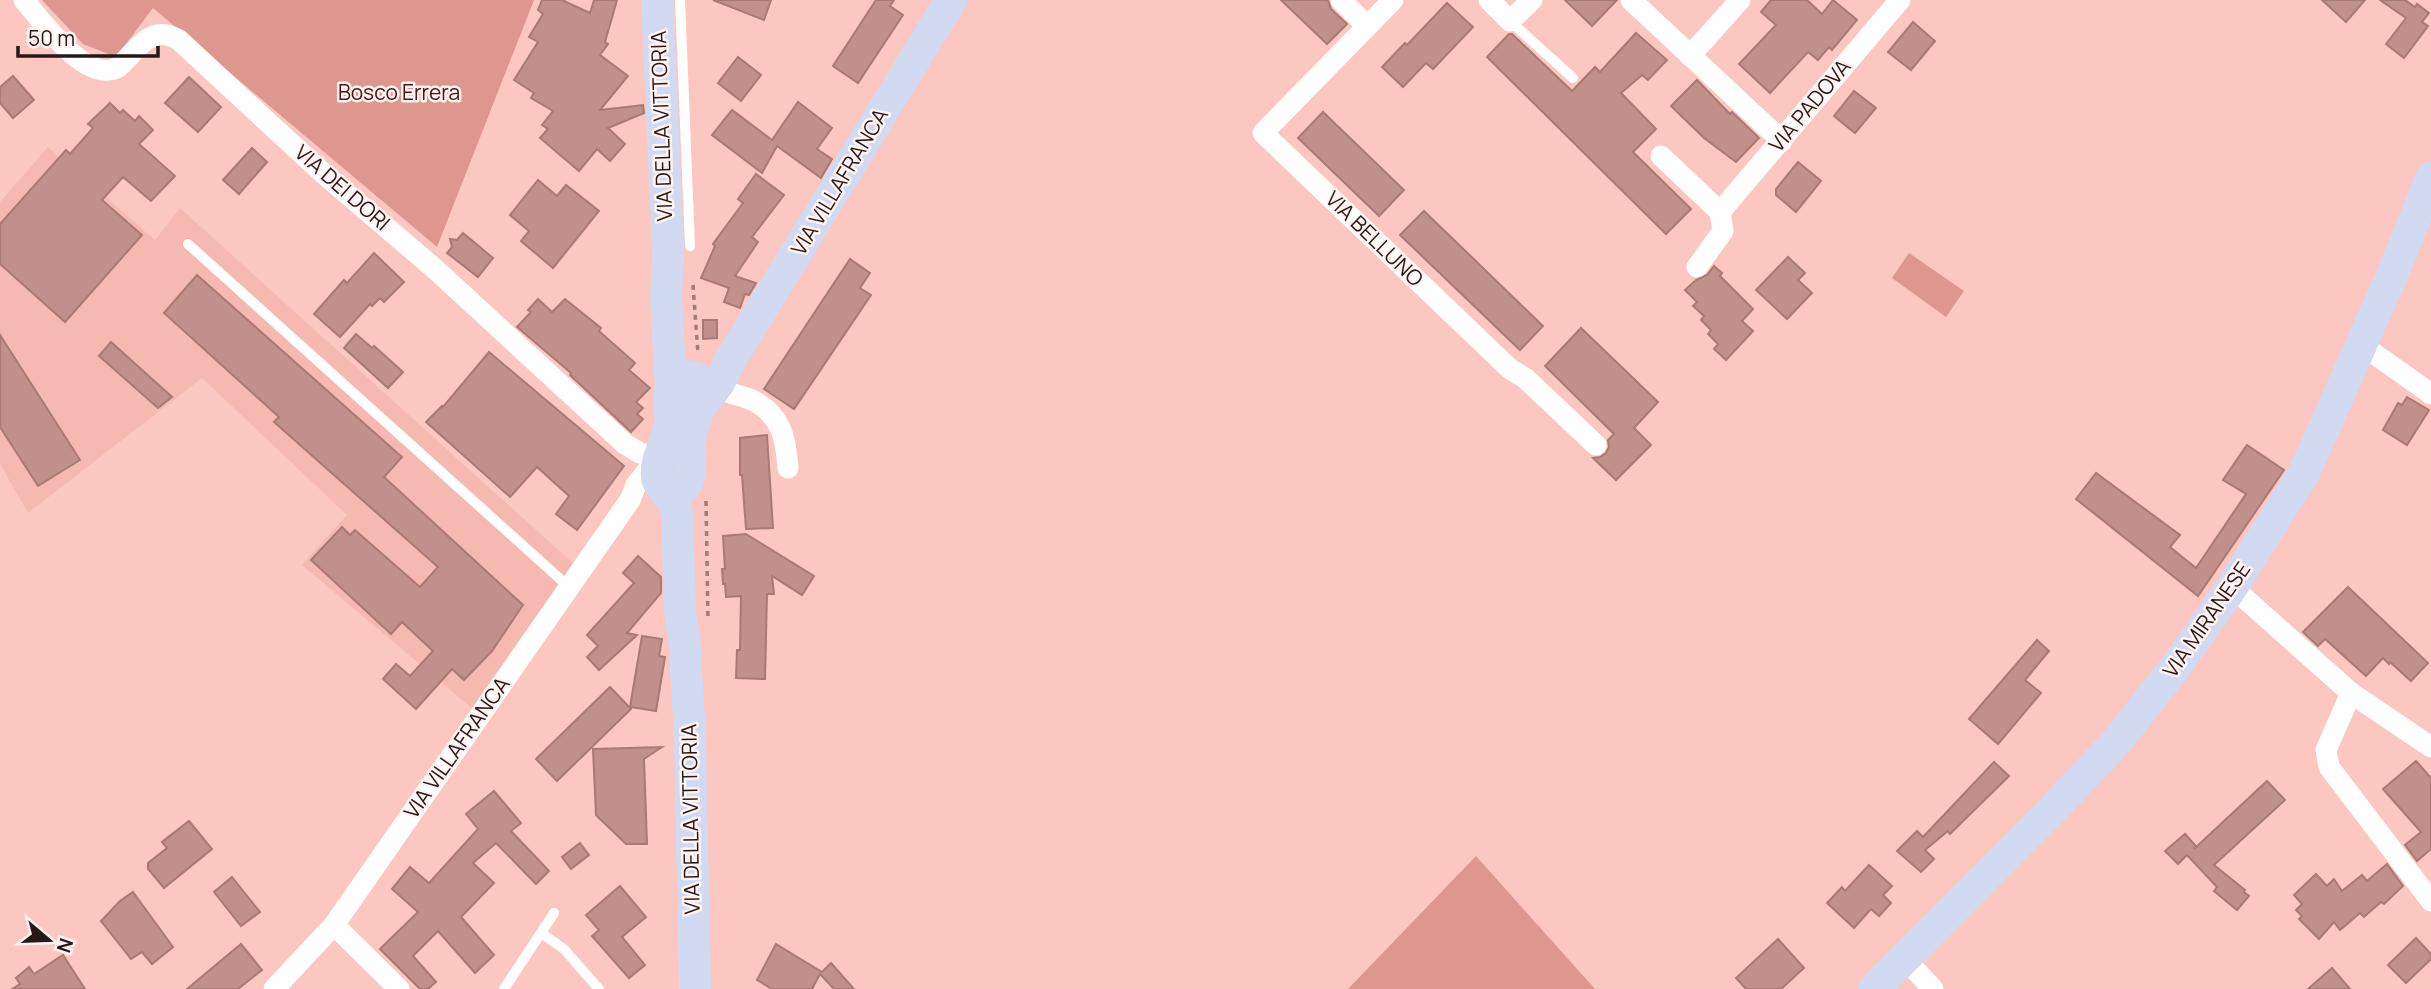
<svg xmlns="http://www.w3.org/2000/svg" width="2431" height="989" font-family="Manrope,sans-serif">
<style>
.built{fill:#f5b9b2}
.green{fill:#de978f}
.building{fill:#c1908a;stroke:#a97974;stroke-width:2}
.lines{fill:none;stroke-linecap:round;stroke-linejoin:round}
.path{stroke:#a27c78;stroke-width:3.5;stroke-dasharray:5 5;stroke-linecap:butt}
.lane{stroke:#fff;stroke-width:10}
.street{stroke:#fff;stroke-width:21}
.secondary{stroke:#d1daf0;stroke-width:32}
.labels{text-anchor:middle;stroke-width:5;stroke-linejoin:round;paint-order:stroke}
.park-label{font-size:21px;fill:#57100f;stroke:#fff4f2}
.street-label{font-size:21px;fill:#291715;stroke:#fff4f2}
</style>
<rect width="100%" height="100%" fill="#fcc7c1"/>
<!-- built -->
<polygon class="built" points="48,147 155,240 180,208 587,576 486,720 302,565 347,515 202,378 28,513 0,464 0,202"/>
<!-- green -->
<g class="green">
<polygon points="42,0 534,0 437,247 153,8 116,57 83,44"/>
<polygon points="1909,253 1964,291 1946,317 1892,278"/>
<polygon points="1476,856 1595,989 1348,989"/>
</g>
<!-- building -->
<g class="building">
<polygon points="542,0 562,0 590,13 594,0 617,0 605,42 608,44 600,55 628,76 600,110 643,105 644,113 608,128 625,144 610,161 597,149 579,171 540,138 548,129 542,125 553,111 531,98 534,93 514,80 538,42 529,37 543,14 538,10"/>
<polygon points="713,0 771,0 764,20"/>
<polygon points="876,0 894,0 890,6 903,15 858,83 833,66"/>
<polygon points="1281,0 1328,0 1331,9 1347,24 1327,44"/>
<polygon points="1565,0 1617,0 1592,26"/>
<polygon points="1771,0 1807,0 1822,14 1833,0 1857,20 1832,50 1829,47 1818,60 1808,52 1770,93 1739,64 1776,25 1761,12"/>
<polygon points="2322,0 2365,0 2346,22"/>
<polygon points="2380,0 2405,0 2415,7 2417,4 2429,13 2422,22 2428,26 2404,58 2386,44 2406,18"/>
<polygon points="1447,3 1473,27 1433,69 1426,63 1403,87 1382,67 1405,43 1407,45"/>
<polygon points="1913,22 1935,41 1911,70 1888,52"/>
<polygon points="1636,33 1667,60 1648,80 1642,75 1621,93 1656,129 1633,152 1691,209 1666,234 1487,57 1509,34 1512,34 1572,91 1595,67 1600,72"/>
<polygon points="738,57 761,75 741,101 718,83"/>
<polygon points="13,76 34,100 13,118 0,103 0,87"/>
<polygon points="189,77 221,107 198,132 165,103"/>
<polygon points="1697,80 1730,114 1732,112 1759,138 1736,162 1704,138 1671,106"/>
<polygon points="1854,91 1876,108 1855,133 1834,116"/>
<polygon points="798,102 832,128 817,149 832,159 821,178 777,146 762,173 712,135 732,110 772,140"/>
<polygon points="110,103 120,113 123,110 135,121 139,116 153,130 139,144 175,176 151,201 123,177 102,200 142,235 65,322 0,264 0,224 66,150 70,154 93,128 88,124"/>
<polygon points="1323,112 1404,190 1379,216 1298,138"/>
<polygon points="252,148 267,162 239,194 223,180"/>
<polygon points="1798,162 1821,181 1796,212 1776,195 1776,189"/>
<polygon points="756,174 784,195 752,237 758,242 735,276 756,283 749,295 745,294 740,308 724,302 729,288 701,278 715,246 713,244 743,203 738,199"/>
<polygon points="538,180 557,196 566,185 599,211 553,268 521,241 529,231 510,215"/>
<polygon points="1424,211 1543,326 1520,350 1400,235"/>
<polygon points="463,233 493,258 478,277 447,253 452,247 450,239 457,240"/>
<polygon points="374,253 404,282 384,302 380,298 372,306 370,304 340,337 314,314 344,280 347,283"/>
<polygon points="1788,257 1805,273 1798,280 1812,293 1787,319 1756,290"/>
<polygon points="850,259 870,273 860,288 871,295 794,409 764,389"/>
<polygon points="1714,266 1722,273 1720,276 1753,309 1742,321 1753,331 1726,360 1714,349 1718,344 1708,334 1711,330 1701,320 1704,316 1693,306 1697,302 1685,290 1696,280 1707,275"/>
<polygon points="197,275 402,457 384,477 523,605 492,651 464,680 452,669 416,709 383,679 396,664 410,676 433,651 402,622 391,634 311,560 342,527 350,535 355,530 420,587 438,567 274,422 279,417 164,313"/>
<polygon points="538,299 552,312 565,299 601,328 599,331 635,363 629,370 650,388 636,402 643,408 637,414 643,419 631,432 570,375 571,373 517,327 531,312 528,310"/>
<polygon points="703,320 717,320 717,338 703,339"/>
<polygon points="1581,328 1658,402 1634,428 1651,445 1616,480 1593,458 1600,457 1606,453 1609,447 1608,440 1614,434 1545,366"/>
<polygon points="356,334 372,348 374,346 403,372 388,388 344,348"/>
<polygon points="0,335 80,460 38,486 0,427"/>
<polygon points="111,342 172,397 158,408 99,356"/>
<polygon points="489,352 624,466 577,530 556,514 569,496 537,467 510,497 426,422 442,406 443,407"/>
<polygon points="2407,397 2429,410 2407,445 2383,430 2398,403 2402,405"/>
<polygon points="767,435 773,528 746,529 742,475 740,475 740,438"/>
<polygon points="2247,445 2284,470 2198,596 2076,499 2096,473 2180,535 2170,547 2196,568 2246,494 2223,480"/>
<polygon points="746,534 814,576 802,595 772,576 774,594 767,594 765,679 736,678 737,650 740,650 741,596 726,597 725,584 723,584 722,569 725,569 723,536"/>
<polygon points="638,556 661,577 661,593 627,633 637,635 599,670 587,657 598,646 587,635 634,583 623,573"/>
<polygon points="2348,587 2428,663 2411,681 2390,662 2389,664 2383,658 2366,676 2325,639 2318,646 2303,632"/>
<polygon points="642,636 662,639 659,656 665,657 656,711 630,707"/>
<polygon points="2037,640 2049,651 2025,680 2041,693 1998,744 1969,719"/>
<polygon points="610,687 631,709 557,781 536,759"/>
<polygon points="662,747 644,759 647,844 626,844 596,815 593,749"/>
<polygon points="2416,761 2431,778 2431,849 2417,861 2405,845 2421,832 2383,789"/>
<polygon points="1994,762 2009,776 1950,834 1948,831 1925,850 1934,859 1921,872 1897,851 1917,831 1923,837"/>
<polygon points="2267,781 2285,800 2214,865 2245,890 2244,892 2249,896 2237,910 2214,891 2217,887 2187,855 2178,864 2165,851 2185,834 2196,846 2194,849"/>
<polygon points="494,791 521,823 511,831 549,871 536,884 496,843 473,863 494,883 461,917 494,955 475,973 438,931 413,956 436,982 428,989 420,989 380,949 418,912 392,889 410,867 429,883 478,829 466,814"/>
<polygon points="189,821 212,849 164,888 148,869 148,863 167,848 162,842"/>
<polygon points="580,843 589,855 571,869 562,857"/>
<polygon points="2387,864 2403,886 2384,904 2381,902 2364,917 2360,913 2340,930 2334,922 2319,939 2299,919 2302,916 2296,910 2302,904 2294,895 2316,874 2327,886 2334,879 2342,891 2362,875 2367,881"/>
<polygon points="1869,865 1892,886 1883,895 1891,903 1879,916 1871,909 1854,928 1827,903 1842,887 1845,891"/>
<polygon points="232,877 260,912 241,926 214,892"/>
<polygon points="620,886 646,917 622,937 645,965 629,978 592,936 599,930 586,915"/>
<polygon points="133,892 173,947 152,964 142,952 131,959 101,921 120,901"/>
<polygon points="2416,938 2431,954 2431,959 2406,983 2388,965"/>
<polygon points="1778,939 1804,968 1781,989 1746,989 1736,978"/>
<polygon points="241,944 262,970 238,989 187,989"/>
<polygon points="776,944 822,972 831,963 854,989 834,989 820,974 812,989 772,989 757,980"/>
<polygon points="63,955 85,989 12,989 20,984 16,978 29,967 34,974"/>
<polygon points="2332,968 2350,989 2308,989"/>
</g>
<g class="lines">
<!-- path -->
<g class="path">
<polyline points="693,285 698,354"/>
<polyline points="706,501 708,620"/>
</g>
<!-- lane -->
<g class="lane">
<polyline points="680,0 690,246"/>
<polyline points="1510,21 1573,78"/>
<polyline points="188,244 569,587"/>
<polyline points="541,933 564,949 599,989"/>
<polyline points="504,989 554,913"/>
</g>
<!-- street -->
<g class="street">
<path d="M24 0C42 21 85 83 117 68 137 52 149 22 179 40L325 175 435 269 625 444 640 453 659 456"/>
<polyline points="1341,0 1367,26"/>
<polyline points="1393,0 1263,133 1510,369 1525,378 1596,445"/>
<polyline points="1489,0 1510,21 1532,0"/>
<polyline points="1631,0 1782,141"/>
<polyline points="1690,56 1740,0"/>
<polyline points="1661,156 1720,212 1900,0"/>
<polyline points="1697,267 1723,231 1720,212"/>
<polyline points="2362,345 2431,394"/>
<path d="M716 387C730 395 739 394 752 400 781 414 786 438 788 468"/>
<polyline points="2232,587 2351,693 2431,747"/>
<polyline points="2351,693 2326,750 2329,767 2431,901"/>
<polyline points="334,925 399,989"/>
<polyline points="1904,958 1933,989"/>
<polyline points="274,989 334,925 630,500 636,485 659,456"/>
</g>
<!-- secondary -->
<g class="secondary">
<polyline points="657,0 668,253 666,298 671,389"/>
<polyline points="699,409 719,383 728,364 951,0"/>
<path d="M667 491H680C696 478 688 459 690 441 691 423 703 407 702 389 701 370 678 375 671 388 666 399 672 413 670 425 667 443 655 458 657 477 658 487 673 497 677 513L680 609 685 648 690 741 695 989"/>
<polyline points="1874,989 2052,810 2117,741 2177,665 2232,587 2305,471 2393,273 2431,178"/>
</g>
</g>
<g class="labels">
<!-- park labels -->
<g class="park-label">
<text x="399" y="100">Bosco Errera</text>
</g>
<!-- street labels -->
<g class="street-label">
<text transform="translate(1810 106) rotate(-50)" y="7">VIA PADOVA</text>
<text transform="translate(662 126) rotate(-92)" y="7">VIA DELLA VITTORIA</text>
<text transform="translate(840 182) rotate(-59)" y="7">VIA VILLAFRANCA</text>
<text transform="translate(342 188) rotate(41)" y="7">VIA DEI DORI</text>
<text transform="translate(1374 239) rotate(44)" y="7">VIA BELLUNO</text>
<text transform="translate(2207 620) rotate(-55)" y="7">VIA MIRANESE</text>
<text transform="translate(457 748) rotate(-55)" y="7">VIA VILLAFRANCA</text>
<text transform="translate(691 819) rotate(-91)" y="7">VIA DELLA VITTORIA</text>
</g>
</g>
<!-- north arrow -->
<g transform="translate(49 940) rotate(109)" stroke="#fff4f2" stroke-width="5" paint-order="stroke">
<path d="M0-5L12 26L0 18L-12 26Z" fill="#291715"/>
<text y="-10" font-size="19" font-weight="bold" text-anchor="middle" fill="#291715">N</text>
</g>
<!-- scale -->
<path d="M18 46v10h140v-10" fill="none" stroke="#291715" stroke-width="3.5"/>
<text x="28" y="46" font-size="21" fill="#291715" stroke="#fff4f2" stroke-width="5" paint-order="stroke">50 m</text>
</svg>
